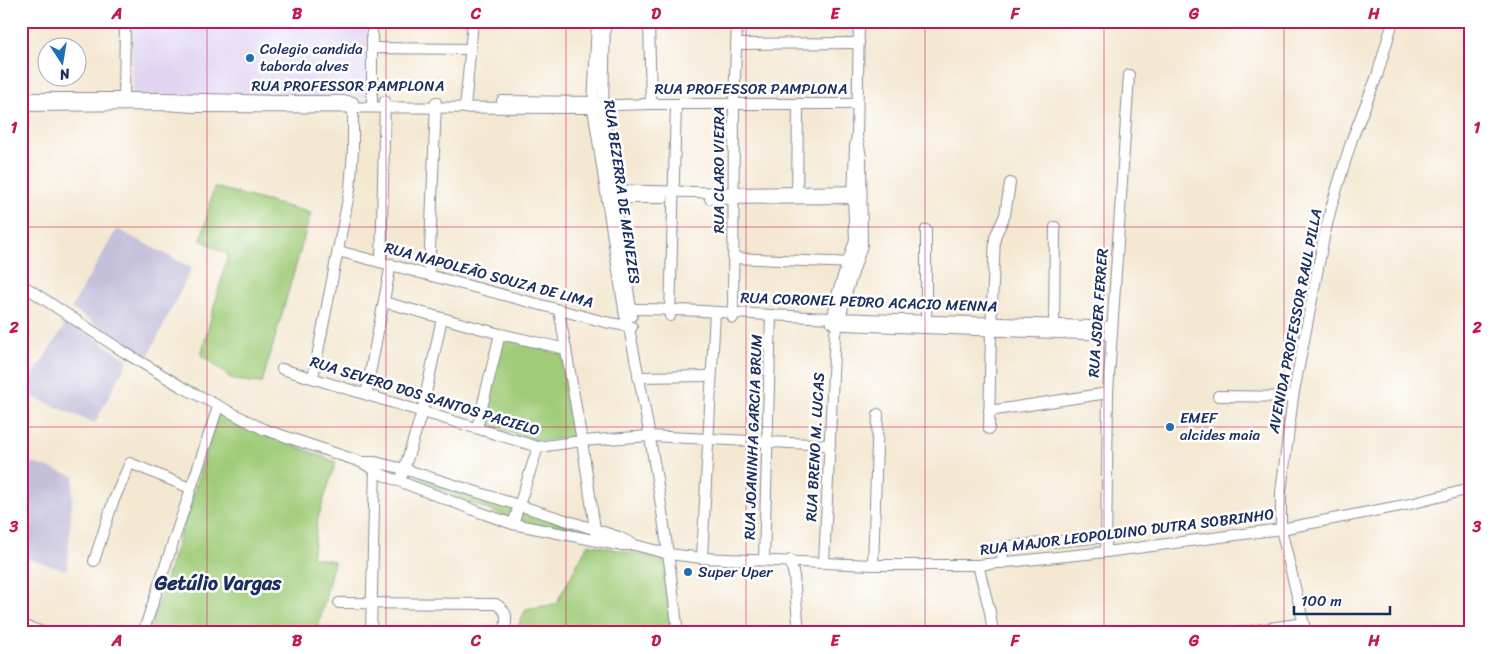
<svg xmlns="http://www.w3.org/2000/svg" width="1491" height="654" font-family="Sriracha,sans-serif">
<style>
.built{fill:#e1d4f3}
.industrial{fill:#c5c0da}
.green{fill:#a0cc79;stroke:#5e7e6c}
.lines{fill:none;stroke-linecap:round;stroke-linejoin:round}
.minor-casing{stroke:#888c98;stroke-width:12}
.minor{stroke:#fff;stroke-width:10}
.grid{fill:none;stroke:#c2185b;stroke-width:1;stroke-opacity:0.55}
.poi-dot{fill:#1f6fb2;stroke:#fff;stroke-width:2}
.labels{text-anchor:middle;stroke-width:5;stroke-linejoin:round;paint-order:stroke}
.poi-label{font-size:15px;fill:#1b2f5e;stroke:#fff;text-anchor:start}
.street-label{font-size:15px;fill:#1b2f5e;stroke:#fff}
.district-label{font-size:20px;font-weight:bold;fill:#1b2f5e;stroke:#fff}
.neatline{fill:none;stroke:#c2185b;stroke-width:2}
.grid-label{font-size:16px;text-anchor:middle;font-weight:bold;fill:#c2185b}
</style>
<rect width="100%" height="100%" fill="#fff"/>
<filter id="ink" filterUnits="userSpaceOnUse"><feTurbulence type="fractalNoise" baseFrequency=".02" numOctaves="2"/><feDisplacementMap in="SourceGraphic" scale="10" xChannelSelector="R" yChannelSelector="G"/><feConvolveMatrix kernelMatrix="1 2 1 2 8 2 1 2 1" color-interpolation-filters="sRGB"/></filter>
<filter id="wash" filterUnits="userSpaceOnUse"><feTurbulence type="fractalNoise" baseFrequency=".0096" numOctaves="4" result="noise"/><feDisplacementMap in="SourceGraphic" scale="20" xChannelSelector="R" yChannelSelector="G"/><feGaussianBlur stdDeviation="1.12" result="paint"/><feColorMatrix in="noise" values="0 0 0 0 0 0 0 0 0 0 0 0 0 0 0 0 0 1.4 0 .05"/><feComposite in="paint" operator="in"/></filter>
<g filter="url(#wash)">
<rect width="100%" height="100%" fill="#f4e8d2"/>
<!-- built -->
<polygon class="built" points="132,21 367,21 367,98 133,95"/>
<!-- industrial -->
<g class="industrial">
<polygon points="117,229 192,268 147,358 71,308"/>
<polygon points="68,321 128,360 95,423 21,392"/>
<polygon points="21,459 74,476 67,570 21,557"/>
</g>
<!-- green -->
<g class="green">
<polygon points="214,187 311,213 262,383 233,380 201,355 228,255 201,240"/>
<polygon points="502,338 563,355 576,436 543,441 526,438 483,424"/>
<polygon points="218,414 260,432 336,462 318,518 312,557 334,561 317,633 149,633"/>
<polygon points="408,474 510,506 513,512 510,516 507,517 408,479 406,476"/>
<polygon points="526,512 591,532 590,534 526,523 522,521 520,517 522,513"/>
<polygon points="588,544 664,559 671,633 515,633 526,609 556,604"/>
</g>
</g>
<g filter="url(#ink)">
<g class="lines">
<!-- minor casing -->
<g class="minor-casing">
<g id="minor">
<path d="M597 21 593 108 625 316C627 323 630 331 631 338 651 435 667 534 678 633"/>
<polyline points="605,21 603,108 614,197 632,316"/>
<polyline points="649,21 651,104"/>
<polyline points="737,44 859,43"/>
<polyline points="372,48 470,49"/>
<polyline points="21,98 166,98 279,101 348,101"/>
<polyline points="502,101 595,102"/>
<polyline points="124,103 125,21"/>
<polyline points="21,106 165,105 194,107 593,108 615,105 651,104 857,104"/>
<polyline points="372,107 372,21"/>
<polyline points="465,108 473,21"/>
<polyline points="607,190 734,193 860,191"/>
<polyline points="607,198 663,198"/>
<polyline points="797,198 798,105"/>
<polyline points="710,199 858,198"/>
<polyline points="338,251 605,322 632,327"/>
<polyline points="733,258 854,263"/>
<polyline points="381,262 385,101"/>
<polyline points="429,274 436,102"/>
<polyline points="21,284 124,352 182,387 263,429 361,462 383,475 479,512 513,524 618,545 631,545"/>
<polyline points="384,302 500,334 566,349"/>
<path d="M624 309C694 308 763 316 832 318 925 321 1019 323 1112 327"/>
<polyline points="559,310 582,441 596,536"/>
<polyline points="670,316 676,105"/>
<polyline points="733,318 734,104 737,21"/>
<polyline points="832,323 837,295 855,240 853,198 855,146 857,136 859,21"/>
<polyline points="843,325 1111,335"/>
<polyline points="926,326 926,230"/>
<polyline points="1054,331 1055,227"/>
<polyline points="282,369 538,447 582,441 649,436 830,445"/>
<polyline points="313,377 350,189 353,151 353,102"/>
<polyline points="638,377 711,376"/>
<polyline points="366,394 391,264"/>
<polyline points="1218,396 1293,397"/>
<polyline points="989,411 1108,393"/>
<polyline points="477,428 500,334"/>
<polyline points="989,429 991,330 995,237 1005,215 1010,183"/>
<polyline points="361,462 375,462 404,469 619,537 635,545 669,554 702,558 873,565 978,565 1106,552 1281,529 1410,504 1470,489"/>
<polyline points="402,476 422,412 442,318"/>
<polyline points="513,524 538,447"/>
<polyline points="1106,552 1108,393 1129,75"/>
<polyline points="702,558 715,312"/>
<polyline points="764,560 771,315"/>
<polyline points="790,560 794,576 799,633"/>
<polyline points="94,561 113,502 130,463 190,488"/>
<polyline points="824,562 835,333 839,325 845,297 862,245 861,157 857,136"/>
<polyline points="1002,563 1003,548 1009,546 1106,537"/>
<polyline points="873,565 878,414"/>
<polyline points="978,565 990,612 993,633"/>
<path d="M339 603 496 604C509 612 507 619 504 633"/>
<polyline points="21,625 46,633"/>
<polyline points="143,633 218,407"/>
<polyline points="371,633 375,465"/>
<polyline points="1236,633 1304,623"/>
<polyline points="1306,633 1281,529 1281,492 1293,397 1324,237 1331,208 1352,139 1377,76 1393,21"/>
</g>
</g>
<!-- minor -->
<use href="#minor" class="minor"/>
</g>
</g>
<!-- grid -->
<path class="grid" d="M207 21V633M386 21V633M566 21V633M746 21V633M925 21V633M1104 21V633M1284 21V633M21 227H1470M21 427H1470"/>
<!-- markers -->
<g class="poi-dot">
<circle cx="250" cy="58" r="5"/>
<circle cx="1170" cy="427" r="5"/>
<circle cx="688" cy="572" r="5"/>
</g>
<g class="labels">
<!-- poi labels -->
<g class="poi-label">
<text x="260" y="54">Colegio candida<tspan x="260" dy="17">taborda alves</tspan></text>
<text x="1180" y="423">EMEF<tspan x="1180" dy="17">alcides maia</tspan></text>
<text x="698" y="577">Super Uper</text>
</g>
<!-- street labels -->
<g class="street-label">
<text x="348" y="91">RUA PROFESSOR PAMPLONA</text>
<text x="751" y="94">RUA PROFESSOR PAMPLONA</text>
<text transform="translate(719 170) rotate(-90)" y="5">RUA CLARO VIEIRA</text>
<text transform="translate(622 192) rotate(82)" y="5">RUA BEZERRA DE MENEZES</text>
<text transform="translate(489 275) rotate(15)" y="5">RUA NAPOLEÃO SOUZA DE LIMA</text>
<text transform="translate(869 302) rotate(2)" y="5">RUA CORONEL PEDRO ACACIO MENNA</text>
<text transform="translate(1098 313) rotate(-86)" y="5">RUA JSDER FERRER</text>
<text transform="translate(1295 321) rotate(-79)" y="5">AVENIDA PROFESSOR RAUL PILLA</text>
<text transform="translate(425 396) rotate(17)" y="5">RUA SEVERO DOS SANTOS PACIELO</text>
<text transform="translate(753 437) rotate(-88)" y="5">RUA JOANINHA GARCIA BRUM</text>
<text transform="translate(815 447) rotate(-87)" y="5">RUA BRENO M. LUCAS</text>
<text transform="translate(1127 532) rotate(-7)" y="5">RUA MAJOR LEOPOLDINO DUTRA SOBRINHO</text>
</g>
<!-- district labels -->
<g class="district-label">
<text x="218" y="590">Getúlio Vargas</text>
</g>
</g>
<!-- margin -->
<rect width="1491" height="654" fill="none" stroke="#fff" stroke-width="55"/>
<!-- north arrow -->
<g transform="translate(62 62) rotate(168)"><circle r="24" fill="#ffffff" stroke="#a4acbf"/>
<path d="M0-4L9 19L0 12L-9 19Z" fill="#1f6fb2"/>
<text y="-8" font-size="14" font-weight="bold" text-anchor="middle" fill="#1b2f5e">N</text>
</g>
<!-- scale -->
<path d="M1294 606v8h96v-8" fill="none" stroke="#1b2f5e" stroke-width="2.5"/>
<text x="1301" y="606" font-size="15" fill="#1b2f5e" stroke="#ffffff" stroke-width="4" paint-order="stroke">100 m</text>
<rect x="28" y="28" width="1436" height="598" class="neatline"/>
<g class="grid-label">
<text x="117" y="19">A</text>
<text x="297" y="19">B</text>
<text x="476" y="19">C</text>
<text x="656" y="19">D</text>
<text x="835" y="19">E</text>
<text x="1015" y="19">F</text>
<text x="1194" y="19">G</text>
<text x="1374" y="19">H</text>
<text x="14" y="133">1</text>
<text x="1477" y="133">1</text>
<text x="14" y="333">2</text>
<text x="1477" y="333">2</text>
<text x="14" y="532">3</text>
<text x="1477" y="532">3</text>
<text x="117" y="646">A</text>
<text x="297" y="646">B</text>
<text x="476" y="646">C</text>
<text x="656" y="646">D</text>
<text x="835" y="646">E</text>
<text x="1015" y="646">F</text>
<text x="1194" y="646">G</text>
<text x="1374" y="646">H</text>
</g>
</svg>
